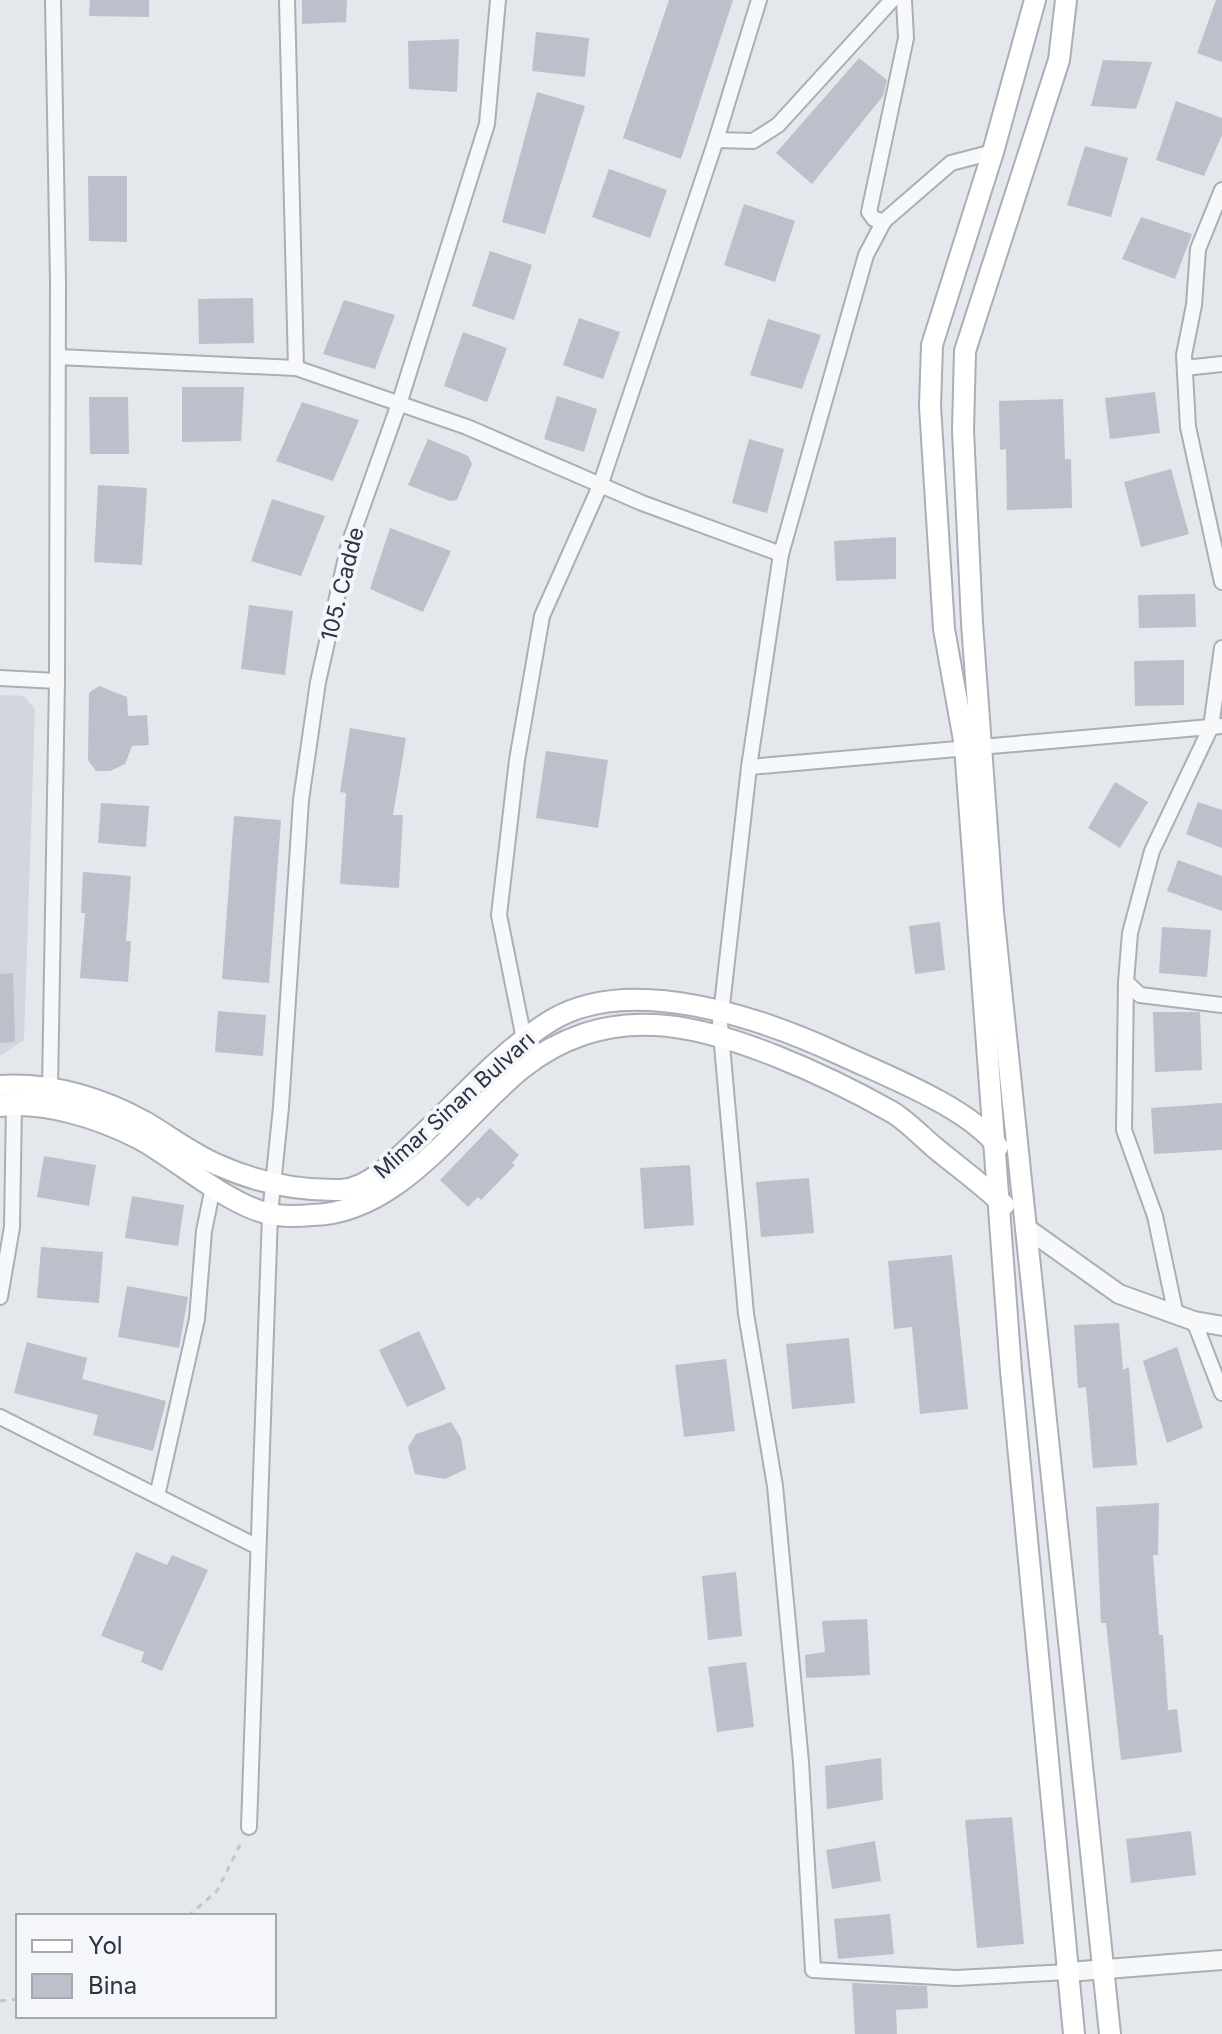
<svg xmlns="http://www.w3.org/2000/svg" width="1222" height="2034" font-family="Inter,sans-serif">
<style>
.built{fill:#d2d6de}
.building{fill:#bbc0ca}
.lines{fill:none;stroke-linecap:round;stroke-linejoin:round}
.minor-casing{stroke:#a9aeb7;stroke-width:18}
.tertiary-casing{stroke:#a9aeb7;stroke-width:22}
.secondary-casing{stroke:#a9aeb7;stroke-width:24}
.path{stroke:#c2c5cb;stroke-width:3;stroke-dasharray:6 6;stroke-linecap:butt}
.minor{stroke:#f7f8fa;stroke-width:14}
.tertiary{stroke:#f7f8fa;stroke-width:18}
.secondary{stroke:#fff;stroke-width:20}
.labels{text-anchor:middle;stroke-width:8;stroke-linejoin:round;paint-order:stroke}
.street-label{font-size:22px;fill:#2b3445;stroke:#f4f6f9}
</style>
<rect width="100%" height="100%" fill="#e4e7ec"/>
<!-- built -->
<polygon class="built" points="0,695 24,696 35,709 24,1040 0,1056"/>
<!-- building -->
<g class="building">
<polygon points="90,0 149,0 149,17 89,16"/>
<polygon points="302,0 347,0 346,22 302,24"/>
<polygon points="669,0 733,0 681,159 623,138"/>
<polygon points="1216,0 1222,0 1222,62 1197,53"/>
<polygon points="536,32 589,38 585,77 532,71"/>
<polygon points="459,39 457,92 409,89 408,41"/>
<polygon points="859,58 887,80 883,96 812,184 776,153"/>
<polygon points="1103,60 1152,62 1136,109 1091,106"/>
<polygon points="537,92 585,106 545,234 502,222"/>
<polygon points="1176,101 1222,118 1222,135 1204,176 1156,160"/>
<polygon points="1085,146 1128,158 1111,217 1067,205"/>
<polygon points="609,169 667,190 650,238 592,217"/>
<polygon points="88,176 127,176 127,242 89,241"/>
<polygon points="744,204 795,221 775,282 724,265"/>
<polygon points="1141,217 1192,234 1175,279 1122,259"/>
<polygon points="490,251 532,265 514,320 472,306"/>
<polygon points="253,298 254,343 199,344 198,299"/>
<polygon points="344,300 395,315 375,369 323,354"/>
<polygon points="579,318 620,332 603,379 563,365"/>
<polygon points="768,319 821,335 802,389 750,375"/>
<polygon points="463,332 507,348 487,402 444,386"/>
<polygon points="182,387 244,387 241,441 182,442"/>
<polygon points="1155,392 1160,433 1110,439 1105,398"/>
<polygon points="557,396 597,409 584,452 544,439"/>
<polygon points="89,397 128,397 129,454 90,454"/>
<polygon points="1063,399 1065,459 1071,459 1072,508 1007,510 1006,449 1000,450 999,401"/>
<polygon points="302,402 359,420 333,481 276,461"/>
<polygon points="428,439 468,456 472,464 457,500 450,501 408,485"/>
<polygon points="749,439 784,449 767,513 732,503"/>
<polygon points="1171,469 1189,534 1141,547 1124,482"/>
<polygon points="98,485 147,488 142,565 94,562"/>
<polygon points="272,499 325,516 301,576 251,561"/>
<polygon points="390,528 451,551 423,612 370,589"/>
<polygon points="896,537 896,579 836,581 834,541"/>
<polygon points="1195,594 1196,627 1139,628 1138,595"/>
<polygon points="249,605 293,611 285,675 241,669"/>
<polygon points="1184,660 1184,705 1135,706 1134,661"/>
<polygon points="99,686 127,697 128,716 147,715 149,745 132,746 125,764 110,771 96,771 88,760 89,693"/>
<polygon points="350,728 406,738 393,815 403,815 399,888 340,884 346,793 340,792"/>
<polygon points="546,751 608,760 598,828 536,818"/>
<polygon points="1115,782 1148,802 1120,848 1088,828"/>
<polygon points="1198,802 1222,810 1222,848 1186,834"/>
<polygon points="101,803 149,806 146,847 98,843"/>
<polygon points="234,816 281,820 269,983 222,979"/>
<polygon points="1178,860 1222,876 1222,911 1167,891"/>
<polygon points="83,872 131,876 126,941 131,941 128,982 80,978 85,913 81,913"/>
<polygon points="940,922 945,970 915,974 909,926"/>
<polygon points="1162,927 1211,930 1207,977 1159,973"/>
<polygon points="13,973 15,1042 0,1043 0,974"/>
<polygon points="218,1011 266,1015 263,1056 215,1052"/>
<polygon points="1153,1012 1200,1012 1202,1070 1155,1072"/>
<polygon points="1222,1103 1222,1150 1154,1154 1151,1108"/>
<polygon points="490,1128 519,1155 512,1163 515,1165 481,1200 478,1197 468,1207 440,1180"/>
<polygon points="44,1156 96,1165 89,1206 37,1197"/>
<polygon points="690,1165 694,1225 644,1229 640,1168"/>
<polygon points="809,1178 814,1233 761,1237 756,1182"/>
<polygon points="132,1196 184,1205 178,1246 125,1238"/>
<polygon points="41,1247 103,1252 99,1303 37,1298"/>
<polygon points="952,1255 968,1409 920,1414 912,1327 894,1329 888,1261"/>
<polygon points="127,1286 188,1297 179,1348 118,1337"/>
<polygon points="1119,1323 1123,1370 1129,1367 1137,1465 1093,1468 1086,1387 1078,1388 1074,1325"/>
<polygon points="419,1331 446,1389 407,1407 379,1350"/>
<polygon points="849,1338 855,1403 792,1409 786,1344"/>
<polygon points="27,1342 87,1358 82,1379 166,1401 153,1451 93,1435 98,1415 14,1393"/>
<polygon points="1177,1347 1203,1428 1167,1443 1143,1361"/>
<polygon points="726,1359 735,1431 684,1437 675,1365"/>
<polygon points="451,1422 461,1438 466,1469 445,1479 415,1474 408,1447 416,1434"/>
<polygon points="1159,1503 1158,1555 1153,1555 1159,1635 1163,1635 1168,1710 1177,1709 1182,1752 1121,1760 1106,1623 1101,1623 1096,1507"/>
<polygon points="136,1552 167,1565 172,1555 208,1570 162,1671 141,1662 144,1652 101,1636"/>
<polygon points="736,1572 742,1636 708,1640 702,1576"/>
<polygon points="867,1619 870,1675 806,1678 805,1655 825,1652 822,1621"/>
<polygon points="746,1662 754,1727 717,1732 708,1667"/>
<polygon points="881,1758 883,1800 827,1809 825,1766"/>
<polygon points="1012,1817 1024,1944 977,1948 965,1820"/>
<polygon points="1191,1831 1196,1875 1131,1883 1126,1839"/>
<polygon points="875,1841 881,1881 832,1889 826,1850"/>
<polygon points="890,1914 894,1954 838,1959 834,1919"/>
<polygon points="852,1983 927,1986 928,2008 896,2010 897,2034 855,2034"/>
</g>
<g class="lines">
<!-- minor casing -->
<g class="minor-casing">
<g id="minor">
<polyline points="287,0 296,368"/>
<polyline points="904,0 906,38 869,212 874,219 884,221 951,163 993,152"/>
<polyline points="716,140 753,141 778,125 892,0"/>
<polyline points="1222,190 1198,249 1194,305 1184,355 1188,427 1222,582"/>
<polyline points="884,221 866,255 781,554 749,767 720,1023 746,1314 775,1486 801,1762 813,1970 956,1978 1068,1972"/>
<polyline points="58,357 296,368 467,427 642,503 781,554"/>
<polyline points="1185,368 1222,364"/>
<polyline points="1222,648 1211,727 1152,851 1130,933 1126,982 1140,995 1222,1005"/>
<polyline points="0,678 57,681"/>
<polyline points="749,767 1222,726"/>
<polyline points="1126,982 1124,1130 1155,1216 1176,1315"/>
<polyline points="524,1039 499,915 517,760 542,616 600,486 716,140 759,0"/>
<polyline points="50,1088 57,681 58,281 53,0"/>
<polyline points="0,1297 12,1227 14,1105"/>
<polyline points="1194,1321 1222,1393"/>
<polyline points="0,1417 258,1547"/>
<polyline points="157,1496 197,1319 204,1231 213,1187"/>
<polyline points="249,1827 270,1214 281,1107 301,800 318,682 349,544 400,401 487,124 498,0"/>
</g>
</g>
<!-- tertiary casing -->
<g class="tertiary-casing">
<g id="tertiary">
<polyline points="1025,1227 1119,1294 1194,1321 1222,1326"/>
<polyline points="1068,1972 1222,1960"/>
</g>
</g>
<!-- secondary casing -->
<g class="secondary-casing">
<g id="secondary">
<polyline points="1035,0 993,152 932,345 930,406 944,629 965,746 1011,1371 1074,2034"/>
<polyline points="1066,0 1059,60 965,351 963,430 972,623 993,912 1110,2034"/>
<path d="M0 1086C52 1083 99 1097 145 1122 169 1136 192 1154 218 1165 258 1183 297 1191 341 1190 369 1189 397 1159 416 1141 459 1101 501 1051 552 1020 631 973 761 1018 837 1053 882 1074 969 1107 998 1147"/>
<path d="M0 1106C46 1101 99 1118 140 1139 178 1160 228 1205 270 1214 283 1217 300 1216 313 1215 399 1213 459 1120 521 1069 559 1038 606 1022 655 1025 726 1028 830 1077 892 1112 907 1121 921 1136 934 1147 957 1166 982 1184 1004 1205"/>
</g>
</g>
<!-- path -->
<g class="path">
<polyline points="188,1916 217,1891 242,1841"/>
<polyline points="0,2001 18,1999"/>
</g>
<!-- minor -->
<use href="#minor" class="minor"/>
<!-- tertiary -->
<use href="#tertiary" class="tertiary"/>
<!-- secondary -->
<use href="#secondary" class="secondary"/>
</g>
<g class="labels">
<!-- street labels -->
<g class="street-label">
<text transform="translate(342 584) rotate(-76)" y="8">105. Cadde</text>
<text transform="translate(454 1105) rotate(-42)" y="8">Mimar Sinan Bulvarı</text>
</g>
</g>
<!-- legend -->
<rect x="16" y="1914" width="260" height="104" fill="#f4f6f9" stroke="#a4a8b1" stroke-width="2"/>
<rect x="32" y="1940" width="40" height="12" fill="#ffffff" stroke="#a4a8b1" stroke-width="2"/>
<text x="88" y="1954" font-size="24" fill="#2b3445">Yol</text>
<rect x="32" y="1974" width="40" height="24" fill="#bbc0ca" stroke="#a4a8b1" stroke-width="2"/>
<text x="88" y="1994" font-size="24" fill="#2b3445">Bina</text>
</svg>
